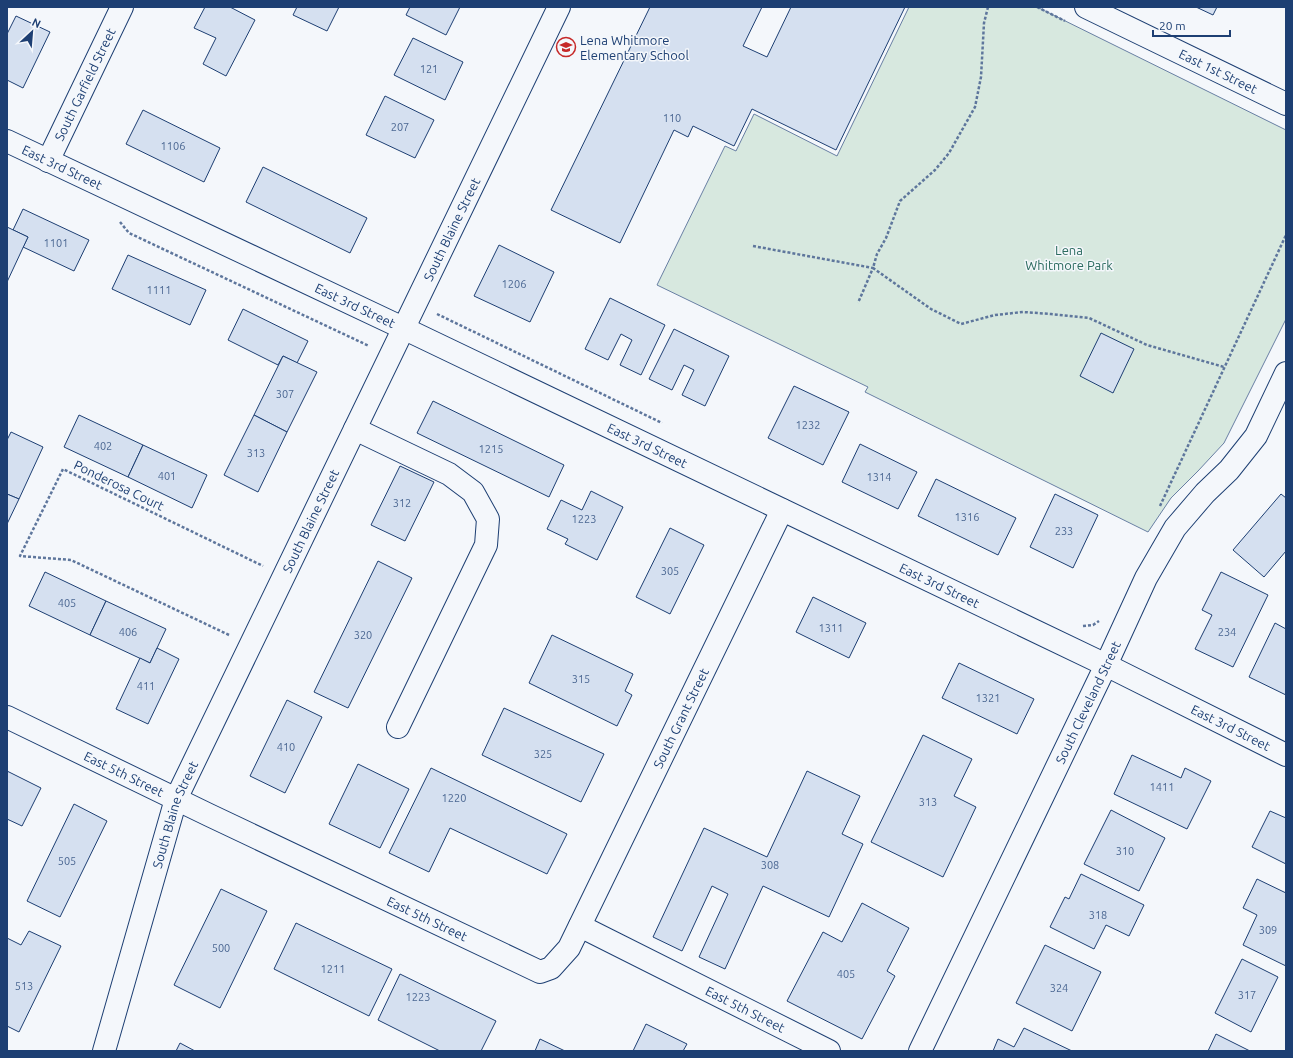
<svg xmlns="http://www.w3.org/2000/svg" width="1293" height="1058" font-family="Ubuntu,sans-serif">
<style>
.green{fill:#d7e8df;stroke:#687fa3}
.building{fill:#d5e0f0;stroke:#1d3f73}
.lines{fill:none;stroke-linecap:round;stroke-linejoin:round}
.minor-casing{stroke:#1d3f73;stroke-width:24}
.path{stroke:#5e769c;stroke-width:2.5;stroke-dasharray:3 2;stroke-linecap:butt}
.minor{stroke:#f4f7fb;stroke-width:22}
.labels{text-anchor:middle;stroke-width:3;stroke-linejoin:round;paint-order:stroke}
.number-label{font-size:11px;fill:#4b6792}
.poi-label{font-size:13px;fill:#1d3f73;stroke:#f4f7fb;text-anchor:start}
.street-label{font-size:13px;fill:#1d3f73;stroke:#f4f7fb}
.park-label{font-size:13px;fill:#2c6c60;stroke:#f4f7fb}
</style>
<rect width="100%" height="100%" fill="#f4f7fb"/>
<!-- green -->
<polygon class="green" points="909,7 1037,7 1286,130 1286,319 1224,443 1198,471 1171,498 1148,532 865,392 868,387 657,285 725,146 736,151 754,114 837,156"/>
<!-- building -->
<g class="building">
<polygon points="205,7 230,7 255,20 226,76 203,64 216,38 194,28"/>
<polygon points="297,7 339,7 327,31 293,15"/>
<polygon points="410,7 460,7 446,35 406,15"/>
<polygon points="650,7 762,7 743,46 767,57 791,7 905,7 836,150 752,109 734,146 693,126 688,137 674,130 620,243 551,210"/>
<polygon points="1196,7 1217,7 1213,15"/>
<polygon points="16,16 50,32 23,88 7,80 7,34"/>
<polygon points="413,38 463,62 445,100 394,75"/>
<polygon points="385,96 434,120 415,158 366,135"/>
<polygon points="143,110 220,148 204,182 126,144"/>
<polygon points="263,167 367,218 350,253 246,202"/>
<polygon points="23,209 89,240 74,271 23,247 28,237 13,230"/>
<polygon points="7,227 28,237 7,282"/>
<polygon points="499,245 554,272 530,322 474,296"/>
<polygon points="128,255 206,290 190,325 112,289"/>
<polygon points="610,298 665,325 641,375 620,365 632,340 621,334 608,360 585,349"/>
<polygon points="243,309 308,341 297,363 283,356 278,365 228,340"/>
<polygon points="674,329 729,356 705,406 682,395 694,370 684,365 672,390 649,379"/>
<polygon points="1101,333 1134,349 1113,393 1080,376"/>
<polygon points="283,356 317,372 287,432 254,415"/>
<polygon points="794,386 849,412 823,465 768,438"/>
<polygon points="433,401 564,465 549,497 417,433"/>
<polygon points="79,415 143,445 128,477 64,447"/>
<polygon points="254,415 287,432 258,492 224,475"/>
<polygon points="11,432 43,447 19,499 7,494 7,440"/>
<polygon points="860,444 917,472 898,509 842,482"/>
<polygon points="143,445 207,475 192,508 128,477"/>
<polygon points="400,466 434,482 405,541 371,525"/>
<polygon points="936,479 1016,518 998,555 918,516"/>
<polygon points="591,491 623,507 597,560 565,544 568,539 547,529 561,500 582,510"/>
<polygon points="7,494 19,499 7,524"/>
<polygon points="1055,494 1098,515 1073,568 1030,547"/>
<polygon points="1281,494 1286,498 1286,551 1264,577 1233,550"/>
<polygon points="670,528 704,545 670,614 636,597"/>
<polygon points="378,561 412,578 348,708 314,692"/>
<polygon points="45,572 106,601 90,635 29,606"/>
<polygon points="1221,572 1268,595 1233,667 1195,649 1212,615 1202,610"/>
<polygon points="813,597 866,623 849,658 796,632"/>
<polygon points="106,601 166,629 150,663 90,635"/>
<polygon points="1275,623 1286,629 1286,695 1249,677"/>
<polygon points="552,635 633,674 625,691 632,695 617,726 529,683"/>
<polygon points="157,648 179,659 148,724 116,709 140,658 150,663"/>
<polygon points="959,663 1034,699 1017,734 942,698"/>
<polygon points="287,700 322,717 285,793 250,776"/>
<polygon points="504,708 604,754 581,802 482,755"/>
<polygon points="923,735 972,759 954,796 976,807 943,877 871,842"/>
<polygon points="1132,755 1181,778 1185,768 1211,781 1187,829 1114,794"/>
<polygon points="358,764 409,789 380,848 329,824"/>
<polygon points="431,768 567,834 547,874 450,828 429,872 389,853"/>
<polygon points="7,771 41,788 22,826 7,819"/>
<polygon points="807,771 860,796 842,834 863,844 829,917 763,886 725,969 699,957 728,894 712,886 682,951 653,937 704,828 767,857"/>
<polygon points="74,804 107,821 60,917 27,901"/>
<polygon points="1111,810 1165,838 1139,891 1084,864"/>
<polygon points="1270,811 1286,818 1286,864 1252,847"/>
<polygon points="1081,874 1144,905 1129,936 1106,925 1094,949 1050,927 1065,897 1069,899"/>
<polygon points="1257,879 1286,893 1286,966 1243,945 1257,915 1243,908"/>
<polygon points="221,889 267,911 220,1008 174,985"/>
<polygon points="862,903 909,928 887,971 895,976 862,1039 787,1001 823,932 842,942"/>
<polygon points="296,923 392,969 369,1016 274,969"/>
<polygon points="29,931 61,946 19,1032 7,1026 7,938 21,945"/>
<polygon points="1045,945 1101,972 1072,1031 1016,1003"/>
<polygon points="1242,959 1278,977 1251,1032 1215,1013"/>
<polygon points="400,974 496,1021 481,1051 440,1051 378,1020"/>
<polygon points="646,1024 687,1044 683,1051 633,1051"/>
<polygon points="1024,1028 1072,1051 993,1051 998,1039 1014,1047"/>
<polygon points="1216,1034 1250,1051 1208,1051"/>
<polygon points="540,1039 565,1051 535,1051"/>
<polygon points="180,1043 195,1051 176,1051"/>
</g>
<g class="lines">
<!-- minor casing -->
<g class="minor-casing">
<g id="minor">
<path id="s1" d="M1086 7 1286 104"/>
<path id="s2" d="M7 141 403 328 1106 665 1286 755"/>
<path id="s3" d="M48 161 122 7"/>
<polyline points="355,429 449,474 473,492 488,519 486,545 398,727"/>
<path id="s4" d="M7 717 209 815 540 972 551 968 569 948 782 510"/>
<path id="s5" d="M580 926 829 1051"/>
<path id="s6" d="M104 1051 176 799 559 7"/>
<path id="s7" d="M920 1051 1106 665 1146 578 1175 528 1205 493 1229 470 1256 436 1286 373"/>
</g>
</g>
<!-- path -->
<g class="path">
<polyline points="988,7 984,23 981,77 975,107 949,153 935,170 900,201 886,238 877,254 873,268 931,309 961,324 995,315 1023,312 1051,314 1089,318 1147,345 1224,367"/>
<polyline points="1037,7 1065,21"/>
<polyline points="120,222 129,233 369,346"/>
<polyline points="753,246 873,268 858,303"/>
<polyline points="437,314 662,423"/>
<polyline points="1160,506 1286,235"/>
<polyline points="1083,626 1093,625 1099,621"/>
<polyline points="229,635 71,560 20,556 63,469 263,566"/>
</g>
<!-- minor -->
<use href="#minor" class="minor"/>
</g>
<!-- icons -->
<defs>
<g id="school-ring" transform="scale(1)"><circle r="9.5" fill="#f4f7fb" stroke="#c62828" stroke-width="1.5"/><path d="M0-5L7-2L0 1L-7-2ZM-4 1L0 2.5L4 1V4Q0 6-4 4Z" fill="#c62828"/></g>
</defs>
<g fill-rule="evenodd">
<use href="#school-ring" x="566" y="47"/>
</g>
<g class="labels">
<!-- number labels -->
<g class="number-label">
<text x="429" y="73">121</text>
<text x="672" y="122">110</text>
<text x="400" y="131">207</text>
<text x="173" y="150">1106</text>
<text x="56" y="247">1101</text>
<text x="514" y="288">1206</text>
<text x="159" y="294">1111</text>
<text x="285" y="398">307</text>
<text x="808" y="429">1232</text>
<text x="103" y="450">402</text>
<text x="491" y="453">1215</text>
<text x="256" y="457">313</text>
<text x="167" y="480">401</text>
<text x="879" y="481">1314</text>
<text x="402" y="507">312</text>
<text x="967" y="521">1316</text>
<text x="584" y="523">1223</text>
<text x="1064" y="535">233</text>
<text x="670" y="575">305</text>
<text x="67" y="607">405</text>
<text x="831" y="632">1311</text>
<text x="128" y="636">406</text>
<text x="1227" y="636">234</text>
<text x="363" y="639">320</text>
<text x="581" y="683">315</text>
<text x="146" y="690">411</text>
<text x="988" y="702">1321</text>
<text x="286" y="751">410</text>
<text x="543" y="758">325</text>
<text x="1162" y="791">1411</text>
<text x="454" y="802">1220</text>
<text x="928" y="806">313</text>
<text x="1125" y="855">310</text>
<text x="67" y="865">505</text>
<text x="770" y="869">308</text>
<text x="1098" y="919">318</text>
<text x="1268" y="934">309</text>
<text x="221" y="952">500</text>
<text x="333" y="973">1211</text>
<text x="846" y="978">405</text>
<text x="24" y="990">513</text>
<text x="1059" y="992">324</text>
<text x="1247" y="999">317</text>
<text x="418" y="1001">1223</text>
</g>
<!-- poi labels -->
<g class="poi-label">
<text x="580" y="45">Lena Whitmore<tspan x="580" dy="15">Elementary School</tspan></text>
</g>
<!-- street labels -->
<g class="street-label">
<text dy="5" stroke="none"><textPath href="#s1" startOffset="147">East 1st Street</textPath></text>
<text dy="5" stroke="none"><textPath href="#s3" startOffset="85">South Garfield Street</textPath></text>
<text dy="5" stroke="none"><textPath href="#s2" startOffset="61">East 3rd Street</textPath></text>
<text dy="5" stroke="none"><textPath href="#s6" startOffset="895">South Blaine Street</textPath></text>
<text dy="5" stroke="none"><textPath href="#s2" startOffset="385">East 3rd Street</textPath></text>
<text dy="5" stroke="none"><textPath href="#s2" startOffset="709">East 3rd Street</textPath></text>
<text transform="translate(119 485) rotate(26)" y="5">Ponderosa Court</text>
<text dy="5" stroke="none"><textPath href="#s6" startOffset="571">South Blaine Street</textPath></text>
<text dy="5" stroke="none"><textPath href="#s2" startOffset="1033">East 3rd Street</textPath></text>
<text dy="5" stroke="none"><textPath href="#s7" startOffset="387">South Cleveland Street</textPath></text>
<text dy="5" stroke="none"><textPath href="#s4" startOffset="885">South Grant Street</textPath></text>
<text dy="5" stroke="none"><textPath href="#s2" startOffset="1357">East 3rd Street</textPath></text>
<text dy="5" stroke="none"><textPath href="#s4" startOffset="130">East 5th Street</textPath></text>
<text dy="5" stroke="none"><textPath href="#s6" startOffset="247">South Blaine Street</textPath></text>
<text dy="5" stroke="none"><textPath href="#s4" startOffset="466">East 5th Street</textPath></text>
<text dy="5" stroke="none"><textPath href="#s5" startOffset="185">East 5th Street</textPath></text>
</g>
<!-- park labels -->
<g class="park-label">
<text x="1069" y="255">Lena<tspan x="1069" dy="15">Whitmore Park</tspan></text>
</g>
</g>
<!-- border -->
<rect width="1293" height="1058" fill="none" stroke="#1d3f73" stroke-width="16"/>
<!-- north arrow -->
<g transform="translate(32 32) rotate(26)" stroke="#f4f7fb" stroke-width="3" paint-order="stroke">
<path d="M0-3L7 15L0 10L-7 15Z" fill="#1d3f73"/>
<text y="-6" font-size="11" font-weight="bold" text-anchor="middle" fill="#1d3f73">N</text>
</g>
<!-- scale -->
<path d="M1153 30v6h77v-6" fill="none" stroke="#1d3f73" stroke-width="2"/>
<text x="1159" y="30" font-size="12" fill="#1d3f73" stroke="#f4f7fb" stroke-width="3" paint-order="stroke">20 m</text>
</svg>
